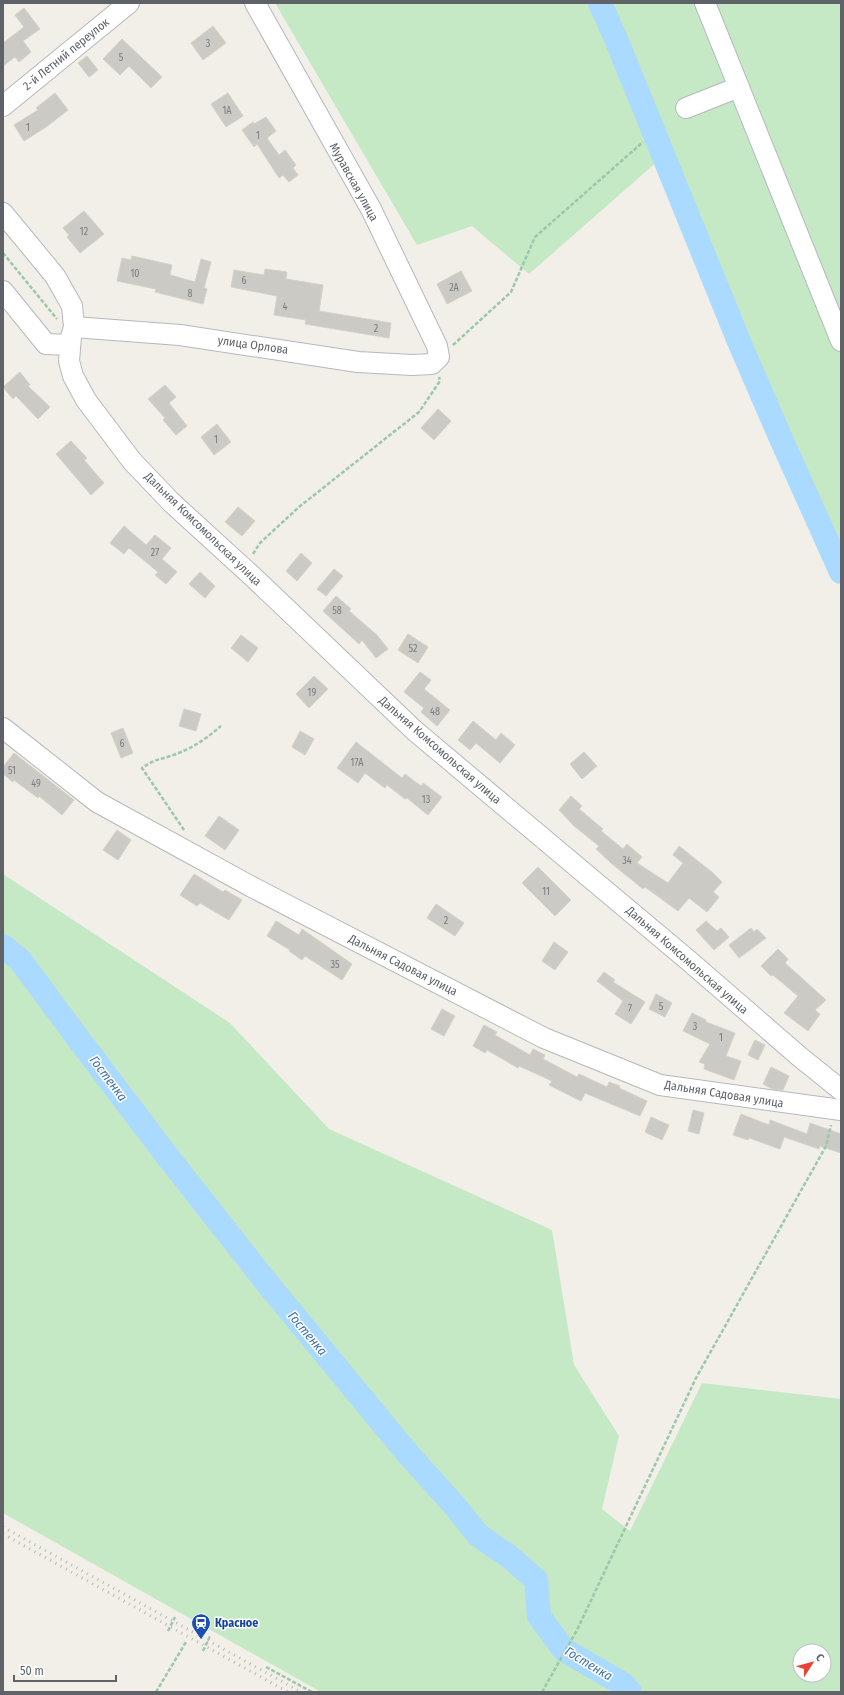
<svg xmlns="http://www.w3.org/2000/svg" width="844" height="1695" font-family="'Fira Sans Condensed',sans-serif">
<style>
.green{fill:#c5e8c5;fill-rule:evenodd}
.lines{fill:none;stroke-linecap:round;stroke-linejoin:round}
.river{stroke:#aadaff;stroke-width:24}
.building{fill:#cccac5;stroke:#d6d1c6}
.minor-casing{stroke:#b5b8bc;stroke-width:22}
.path{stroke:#9cc7a9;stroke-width:2.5;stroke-dasharray:4 2;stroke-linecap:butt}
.minor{stroke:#fff;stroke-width:20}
.rail{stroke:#b6b7b8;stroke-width:3;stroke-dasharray:1 5;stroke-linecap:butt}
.labels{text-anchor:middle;stroke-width:3;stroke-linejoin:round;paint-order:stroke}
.number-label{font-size:10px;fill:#7a7d7f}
.street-label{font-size:12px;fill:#5f6368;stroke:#fff}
.transit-label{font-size:12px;font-weight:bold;fill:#164399;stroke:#fff;text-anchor:start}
.water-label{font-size:13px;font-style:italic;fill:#4174aa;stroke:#fff}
</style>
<rect width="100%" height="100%" fill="#f1efe8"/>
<!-- green -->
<g class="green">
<polygon points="275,3 841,3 841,563 659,160 529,274 472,226 417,245"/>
<path d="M3 874 230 1023 329 1129 552 1230 574 1365 619 1436 602 1509 630 1531 702 1383 841 1399V1692H321L3 1513ZM800 1651H824V1675H800Z"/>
</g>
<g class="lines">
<!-- river -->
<g class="river">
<polyline points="600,3 616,39 740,344 782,441 841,572"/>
<polyline points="3,946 20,960 77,1037 164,1152 267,1283 408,1454 454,1505 478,1535 510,1557 536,1580 539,1616 564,1650 623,1684 630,1692"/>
</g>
</g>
<!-- building -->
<g class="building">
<polygon points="24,8 40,29 23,41 31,52 19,62 15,57 3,66 3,43 24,27 15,15"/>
<polygon points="213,26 226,43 203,60 191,43"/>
<polygon points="122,39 162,77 151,88 129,66 120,75 103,59"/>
<polygon points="87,56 98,70 89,77 78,63"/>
<polygon points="55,93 68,110 46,127 24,141 14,125 38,110 36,108"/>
<polygon points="228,93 243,116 226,127 211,104"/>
<polygon points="266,117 276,131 267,138 279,155 285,150 296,165 293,168 298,175 289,182 283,175 279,178 257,144 254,147 242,130 253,122 254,124"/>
<polygon points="84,211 104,234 80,253 67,237 69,235 63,228"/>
<polygon points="132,256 172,265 170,275 195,282 201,259 211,262 204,288 207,289 203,304 155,292 156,289 117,281 122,258 131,260"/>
<polygon points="265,269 287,272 286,279 323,285 319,311 391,323 389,338 305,324 306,320 274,315 277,296 231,287 234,270 264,275"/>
<polygon points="461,271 472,291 447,304 437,284"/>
<polygon points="20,372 30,385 28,386 50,407 38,419 16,396 13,399 3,387"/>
<polygon points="165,385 176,397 169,403 187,426 176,435 163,420 165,418 148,399"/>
<polygon points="438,409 451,421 434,440 421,428"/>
<polygon points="217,424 231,442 214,455 201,437"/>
<polygon points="71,441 87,458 84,460 104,483 91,495 56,454"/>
<polygon points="238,507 255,521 242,536 225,522"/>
<polygon points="124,526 146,545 155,535 171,548 162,559 177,572 166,584 155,575 158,572 129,548 124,554 110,543"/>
<polygon points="301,553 312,563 297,581 286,571"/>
<polygon points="334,569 343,576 326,596 317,589"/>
<polygon points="200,572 215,586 205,598 189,584"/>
<polygon points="336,596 351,609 349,611 377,635 388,649 376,658 362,640 359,644 323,611"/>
<polygon points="408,634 428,647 418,663 398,650"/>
<polygon points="241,635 258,648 248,662 231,648"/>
<polygon points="420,672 431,680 424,689 450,710 437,726 421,712 424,708 404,692"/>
<polygon points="314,676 328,689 309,708 296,694"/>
<polygon points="184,709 201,714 196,731 179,726"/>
<polygon points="473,721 496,740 501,733 515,745 500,763 476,743 470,750 458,740"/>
<polygon points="123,728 133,753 121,758 111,733"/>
<polygon points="300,731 314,739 305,755 292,747"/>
<polygon points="356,742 402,778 405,774 421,786 423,783 442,797 428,815 407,798 405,799 387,785 385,788 365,773 358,783 337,768"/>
<polygon points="584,752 597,766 582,779 570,764"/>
<polygon points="14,753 74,800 62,815 39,796 38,798 14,780 13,782 3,774 3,767"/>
<polygon points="571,796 582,806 579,809 603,829 601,831 623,849 627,844 642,857 637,863 668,883 683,863 673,855 679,846 713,873 722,882 713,892 719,897 707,912 689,898 678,911 645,887 643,889 611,863 596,849 599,846 574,826 559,810"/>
<polygon points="219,816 239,830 225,850 205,836"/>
<polygon points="117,830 131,840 118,860 103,850"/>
<polygon points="538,867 571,900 555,916 522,883"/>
<polygon points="194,874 223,892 225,890 242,900 229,920 200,903 197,906 180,895"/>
<polygon points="436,904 464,923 455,936 427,918"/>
<polygon points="276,921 299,935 302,929 352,964 342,980 305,956 302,960 289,951 290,950 267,936"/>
<polygon points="706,921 717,931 721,928 729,937 714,950 696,930"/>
<polygon points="751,928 754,932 757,929 766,938 739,958 729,945"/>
<polygon points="554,942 568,952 555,970 542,961"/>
<polygon points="778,949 788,959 785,963 826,1000 815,1010 820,1014 808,1031 784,1013 798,996 773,975 771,976 761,966"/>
<polygon points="604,972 615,980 613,982 645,1002 631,1024 615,1014 623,1001 597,981"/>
<polygon points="656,994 672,1003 665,1017 649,1009"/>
<polygon points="442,1009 455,1016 444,1036 431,1029"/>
<polygon points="692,1013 706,1020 706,1022 735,1033 726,1056 741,1061 734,1080 704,1069 705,1064 699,1062 710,1044 683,1031"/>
<polygon points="484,1025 497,1032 495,1035 530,1055 533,1049 545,1055 543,1059 577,1077 579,1074 607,1087 609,1082 620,1086 619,1088 647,1101 640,1116 585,1093 581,1101 549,1085 552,1081 519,1066 518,1068 487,1050 485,1053 473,1046"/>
<polygon points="755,1040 765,1045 758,1060 748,1055"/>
<polygon points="771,1067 789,1076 783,1090 772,1089 763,1084"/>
<polygon points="693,1110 704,1113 699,1134 688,1131"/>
<polygon points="741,1114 769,1125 770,1120 807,1134 810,1123 841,1134 841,1153 820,1146 819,1149 784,1137 780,1149 749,1138 748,1140 733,1135"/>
<polygon points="651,1117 669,1125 662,1140 645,1132"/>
</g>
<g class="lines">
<!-- minor casing -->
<g class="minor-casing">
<g id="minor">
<polyline points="705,3 841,341"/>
<polyline points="3,106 129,3"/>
<polyline points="686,108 739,87"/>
<polyline points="3,213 55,276 72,306 74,327 71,337 69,361 73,376 86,400 132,461 171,502 251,575 415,731 688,960 800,1057 841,1090"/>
<polyline points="3,291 46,344 70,345"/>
<polyline points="74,327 180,335 358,362 412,365 432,364 439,357 437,346 371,209 255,3"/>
<polyline points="3,728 97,802 252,887 544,1038 660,1085 841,1110"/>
</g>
</g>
<!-- path -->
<g class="path">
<polyline points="3,253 57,319"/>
<polyline points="453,345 511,292 535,237 643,142"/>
<polyline points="253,554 260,543 299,507 419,412 440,381 439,377"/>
<path d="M184 830 142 768C156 758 161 760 176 754 193 748 207 738 221 726"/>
<polyline points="168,1631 175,1617"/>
<polyline points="203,1651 210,1636"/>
<polyline points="266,1667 312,1692"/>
<polyline points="156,1692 186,1642"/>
<polyline points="542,1692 577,1630 696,1378 826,1146 831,1125"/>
</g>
<!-- minor -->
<use href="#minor" class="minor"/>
<!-- rail -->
<g class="rail">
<polyline points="3,1527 301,1692"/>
<polyline points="3,1534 288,1692"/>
</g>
</g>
<!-- icons -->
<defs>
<g id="station-pin" transform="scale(1)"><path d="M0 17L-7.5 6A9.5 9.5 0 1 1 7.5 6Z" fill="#1a4fb4" stroke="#fff"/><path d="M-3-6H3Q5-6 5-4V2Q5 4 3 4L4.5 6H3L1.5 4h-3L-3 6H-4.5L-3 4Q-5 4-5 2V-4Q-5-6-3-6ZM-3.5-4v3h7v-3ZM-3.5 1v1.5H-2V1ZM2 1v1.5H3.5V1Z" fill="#fff"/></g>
</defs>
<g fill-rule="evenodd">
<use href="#station-pin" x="201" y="1623"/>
</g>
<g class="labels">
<!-- number labels -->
<g class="number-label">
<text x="208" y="47">3</text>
<text x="121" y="61">5</text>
<text x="227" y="114">1А</text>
<text x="28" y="131">1</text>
<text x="258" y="139">1</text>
<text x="84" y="235">12</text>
<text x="135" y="277">10</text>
<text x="244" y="284">6</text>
<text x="454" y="291">2А</text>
<text x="190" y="297">8</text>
<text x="285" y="310">4</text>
<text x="376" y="332">2</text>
<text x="216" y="443">1</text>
<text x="155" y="556">27</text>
<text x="337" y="614">58</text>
<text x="413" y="652">52</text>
<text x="312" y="696">19</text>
<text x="435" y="715">48</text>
<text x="122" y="747">6</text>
<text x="357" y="766">17А</text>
<text x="12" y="774">51</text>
<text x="36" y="787">49</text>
<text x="426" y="803">13</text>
<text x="627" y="864">34</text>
<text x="546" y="895">11</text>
<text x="446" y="924">2</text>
<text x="335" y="968">35</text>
<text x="661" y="1010">5</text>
<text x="630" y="1012">7</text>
<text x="695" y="1030">3</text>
<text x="721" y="1041">1</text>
</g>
<!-- street labels -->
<g class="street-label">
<text transform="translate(66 54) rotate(-39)" y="4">2-й Летний переулок</text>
<text transform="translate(354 182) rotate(61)" y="4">Муравская улица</text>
<text transform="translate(253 345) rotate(8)" y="4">улица Орлова</text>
<text transform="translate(203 529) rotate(44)" y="4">Дальняя Комсомольская улица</text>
<text transform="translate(440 750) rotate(41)" y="4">Дальняя Комсомольская улица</text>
<text transform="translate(687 960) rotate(41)" y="4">Дальняя Комсомольская улица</text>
<text transform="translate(403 965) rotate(27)" y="4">Дальняя Садовая улица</text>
<text transform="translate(724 1094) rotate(9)" y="4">Дальняя Садовая улица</text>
</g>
<!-- transit labels -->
<g class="transit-label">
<text x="215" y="1627">Красное</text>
</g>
<!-- water labels -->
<g class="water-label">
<text transform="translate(109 1078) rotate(53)" y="5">Гостенка</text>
<text transform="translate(308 1333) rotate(50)" y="5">Гостенка</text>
<text transform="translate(589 1663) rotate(31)" y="5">Гостенка</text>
</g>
</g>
<!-- border -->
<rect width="844" height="1695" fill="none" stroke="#5f6368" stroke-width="8"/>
<!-- north arrow -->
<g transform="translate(812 1663) rotate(54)"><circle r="19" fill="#ffffff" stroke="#bfc1c3"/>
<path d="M0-3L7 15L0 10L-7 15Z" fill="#ea4335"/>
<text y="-6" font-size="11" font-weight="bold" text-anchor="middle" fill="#5f6368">С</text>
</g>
<!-- scale -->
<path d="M14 1675v6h102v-6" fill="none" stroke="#5f6368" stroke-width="2"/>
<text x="20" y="1675" font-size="12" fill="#5f6368" stroke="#ffffff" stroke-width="3" paint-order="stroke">50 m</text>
</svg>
